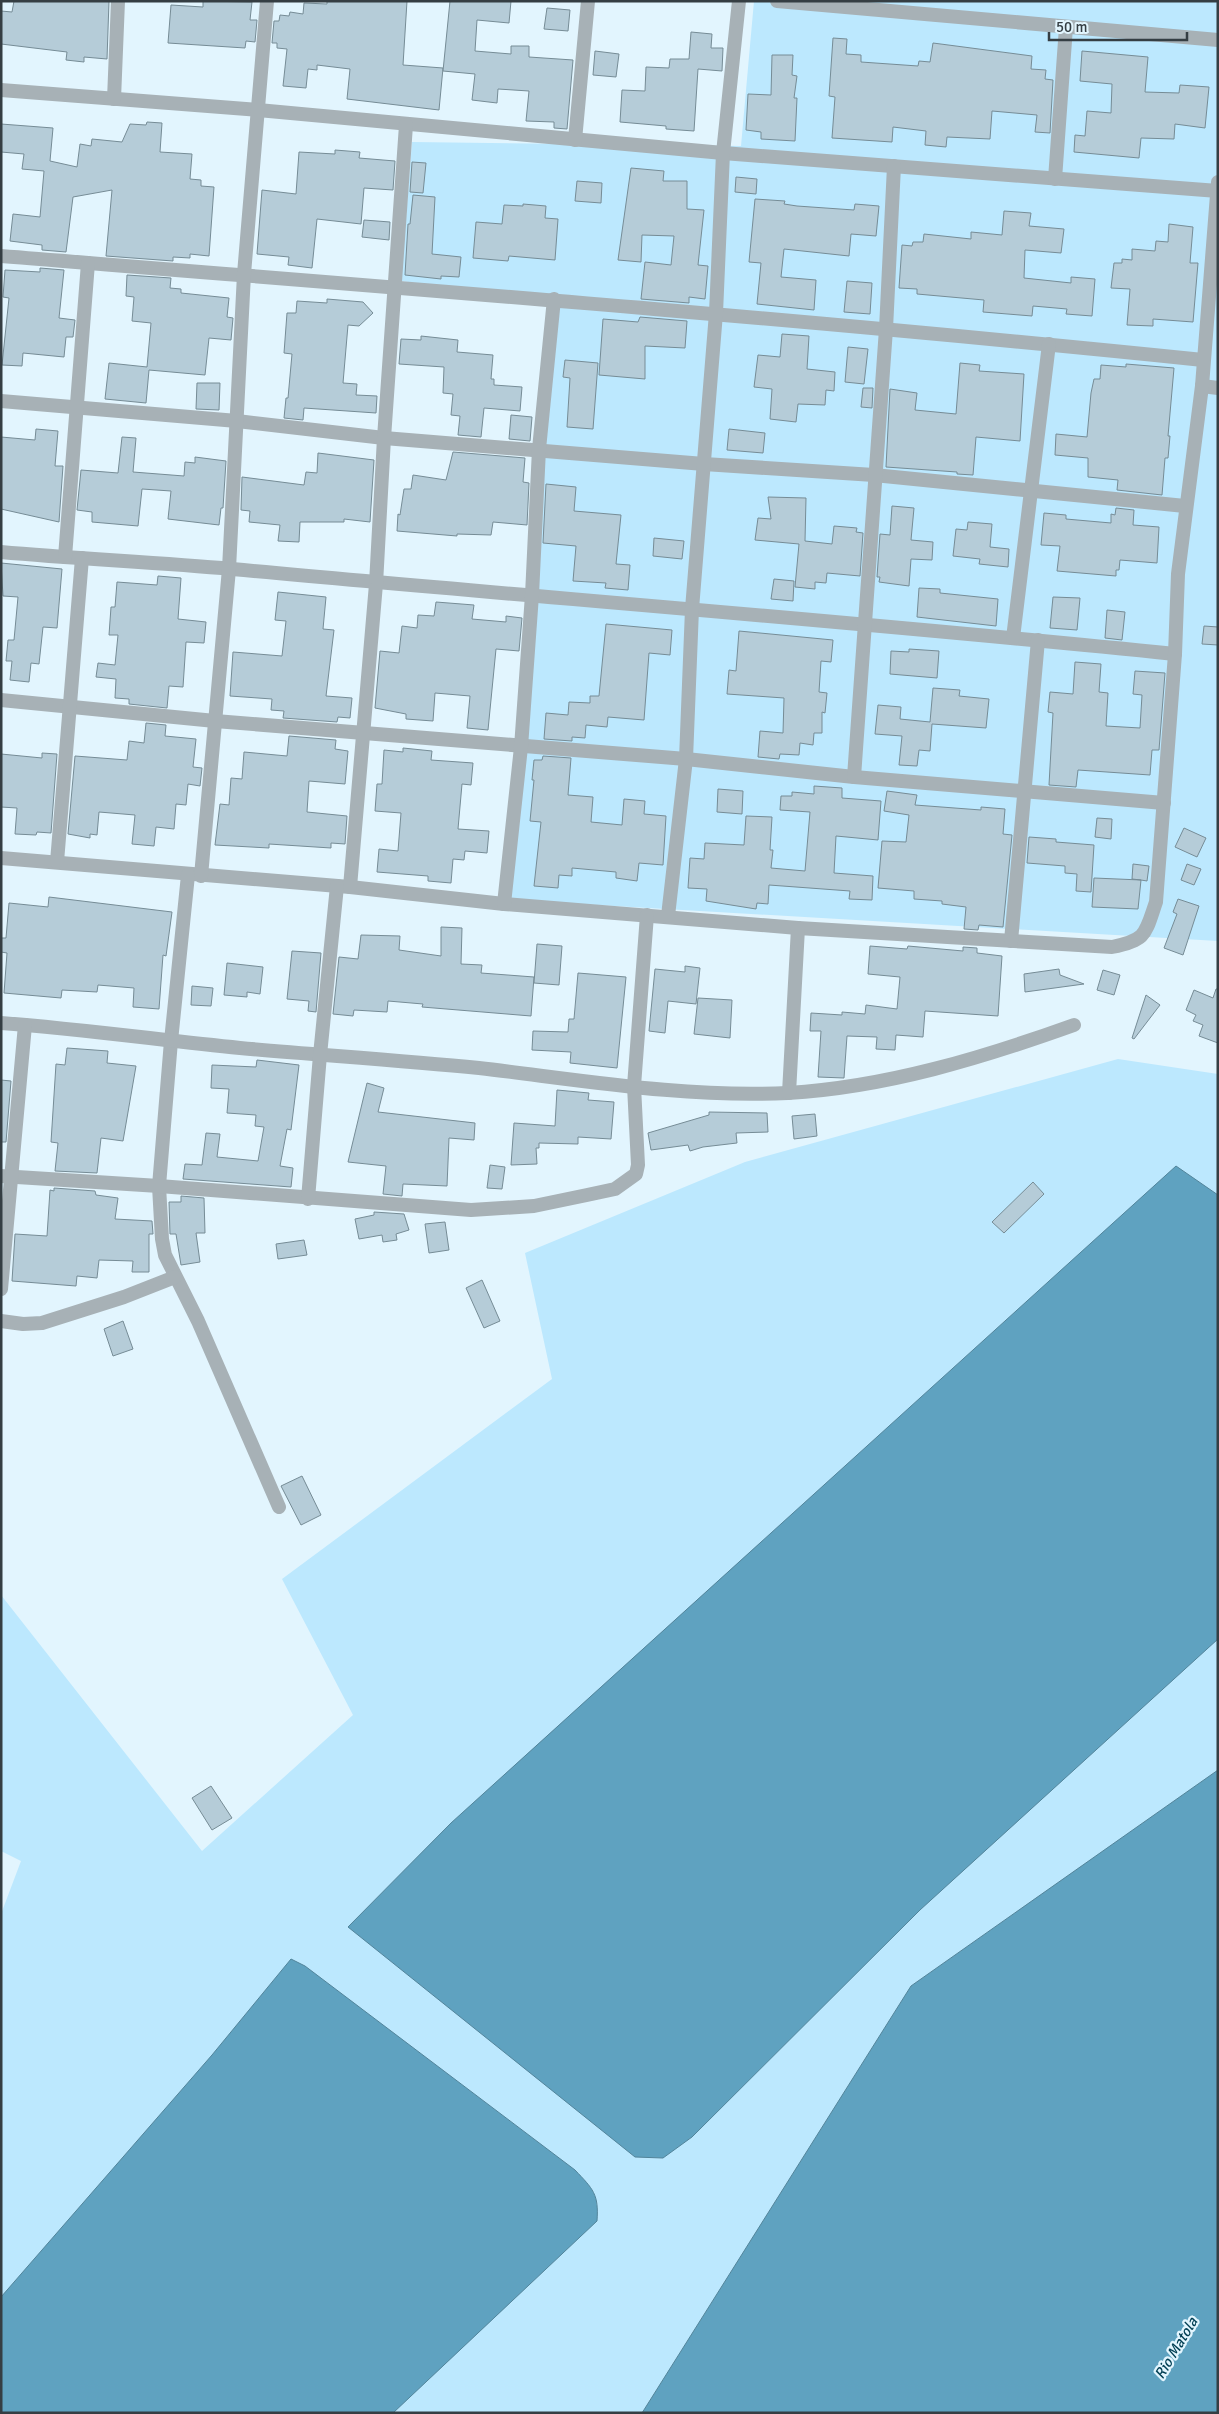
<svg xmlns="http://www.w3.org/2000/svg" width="1219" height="2414" font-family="Signika,sans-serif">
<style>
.green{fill:#bce8fe}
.water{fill:#5fa2c0;stroke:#52849a}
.building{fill:#b5ccd8;stroke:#768c96}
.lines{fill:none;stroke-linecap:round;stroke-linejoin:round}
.minor{stroke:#a7b1b6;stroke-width:14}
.labels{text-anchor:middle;stroke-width:4.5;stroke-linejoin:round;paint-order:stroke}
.water-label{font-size:15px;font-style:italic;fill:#003e53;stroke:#e2f5fe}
</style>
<rect width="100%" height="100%" fill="#e2f5fe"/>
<!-- green -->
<g class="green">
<polygon points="754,1 1218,1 1218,941 511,900 549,301 401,281 412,142 741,146"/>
<polygon points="1118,1059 1218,1074 1218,1770 911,1986 642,2413 1,2413 1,1914 21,1861 1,1851 1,1595 202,1851 353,1715 282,1579 552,1379 525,1253 745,1162"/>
</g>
<!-- water -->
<g class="water">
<polygon points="1176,1166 1218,1195 1218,1639 920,1910 692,2137 663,2158 635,2157 348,1927 451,1823"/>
<polygon points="1218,1770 1218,2413 642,2413 911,1986"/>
<path d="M291 1959 305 1966 575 2170C593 2189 599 2194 597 2221L393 2413H1V2297L212 2055Z"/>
</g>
<!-- building -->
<g class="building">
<polygon points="14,1 109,1 107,59 84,57 84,62 66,60 67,52 1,44 1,11 12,12"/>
<polygon points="203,1 252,2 250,20 257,20 255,42 246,41 245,48 168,43 171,5 203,7"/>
<polygon points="327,1 407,1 403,65 443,68 439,110 347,99 350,69 317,65 317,70 308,69 306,88 283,86 287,49 277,48 277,43 272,43 274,21 279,21 280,15 289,16 290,12 303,14 304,3 327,4"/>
<polygon points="450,1 511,1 509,23 477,20 475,51 511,54 511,46 529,46 529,57 573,60 567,129 554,128 554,122 526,121 529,91 498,89 497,103 472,100 475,74 443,71"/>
<polygon points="547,8 570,10 568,31 544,29"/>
<polygon points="691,32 712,34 711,48 723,48 722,71 698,69 694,131 666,129 666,126 620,122 622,90 645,91 646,67 669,68 670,59 689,59"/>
<polygon points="833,38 847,39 846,54 861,55 861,62 918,66 919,61 930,62 933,43 1032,56 1031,69 1046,70 1045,79 1053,80 1050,133 1035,132 1037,115 992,111 990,139 947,137 946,147 925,145 926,131 893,127 892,142 832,138 835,97 829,96"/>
<polygon points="595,51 619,54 616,77 593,75"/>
<polygon points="1082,51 1148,57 1145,92 1179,93 1180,85 1209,87 1205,128 1175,124 1174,139 1141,138 1139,158 1074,152 1075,135 1085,136 1087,111 1111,113 1112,84 1080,81"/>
<polygon points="772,55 793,55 792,75 797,76 794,98 797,98 795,141 761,139 761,132 746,130 748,94 771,95"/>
<polygon points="147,122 162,123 160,152 192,154 190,179 201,180 201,186 214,187 209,256 190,254 190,258 173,257 173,261 106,256 112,190 73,197 66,252 42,250 42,245 10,241 13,214 40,217 44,171 22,169 24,154 1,152 1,124 53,128 50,161 77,167 80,144 91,146 92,139 122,142 130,124 146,125"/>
<polygon points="335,150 360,152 359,158 395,161 393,190 364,188 361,224 317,219 312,268 288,265 289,257 257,254 262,190 296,194 299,152 335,154"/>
<polygon points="412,162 426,163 423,193 410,192"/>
<polygon points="631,168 664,171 663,181 687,181 687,209 704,210 698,265 708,266 705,299 689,297 689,303 641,299 645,262 671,265 674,236 642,235 641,262 618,260"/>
<polygon points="736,177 757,179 756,194 735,192"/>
<polygon points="577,181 602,183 601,203 575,201"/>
<polygon points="413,195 435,197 432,254 461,257 459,277 441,276 441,279 405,275 408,224 410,224"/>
<polygon points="755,199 785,201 784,204 797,206 854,210 855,204 879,206 876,236 851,234 849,256 784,249 781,277 816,280 814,310 757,304 761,263 749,262"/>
<polygon points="523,204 546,206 545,218 558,219 555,260 509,256 508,261 473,258 476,222 502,224 504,205 523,206"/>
<polygon points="1004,211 1031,213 1029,226 1064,229 1061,253 1025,250 1024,278 1071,283 1071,277 1095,279 1092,316 1066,314 1067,309 1033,306 1032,316 983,312 984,300 917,294 917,289 899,288 902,245 912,246 913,242 923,242 924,234 971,239 971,232 1002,235"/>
<polygon points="364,220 390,222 389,240 362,237"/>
<polygon points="1169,224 1193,227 1190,263 1198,263 1193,322 1153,319 1153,326 1127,325 1130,289 1111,288 1114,263 1122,263 1122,259 1132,260 1132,249 1155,251 1156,241 1168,242"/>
<polygon points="40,268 64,270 59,318 75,320 73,337 66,337 64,357 23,353 22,366 2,365 9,298 3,297 5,270 40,272"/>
<polygon points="127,275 171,278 170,288 181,289 181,293 229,298 227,317 233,318 231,340 209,338 205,375 149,370 146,403 105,399 109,363 147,367 151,323 132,321 134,297 126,296"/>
<polygon points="847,281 872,283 870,314 844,312"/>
<polygon points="327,299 363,302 373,313 359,326 348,325 343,383 357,384 356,395 377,396 376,413 304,408 303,420 284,418 286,398 288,398 292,354 284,353 287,313 296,313 297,301 327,303"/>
<polygon points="640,317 687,321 685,348 645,346 645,379 599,375 603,319 638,322"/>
<polygon points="782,334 809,336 807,369 835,372 834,391 826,390 825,405 798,404 796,422 770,419 772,389 754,387 758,355 780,357"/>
<polygon points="421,336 458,340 457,352 493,355 491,379 494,379 494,385 522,387 520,411 484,408 481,437 458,435 460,416 451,415 453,394 443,393 444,367 399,364 401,339 421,340"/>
<polygon points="848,347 868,349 864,384 845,382"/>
<polygon points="565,360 598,363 593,429 567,427 570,378 563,377"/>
<polygon points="960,363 980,365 979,371 1024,374 1020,441 976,437 973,475 957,474 957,472 886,467 890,389 917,393 915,410 956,414"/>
<polygon points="1126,364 1174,368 1168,436 1170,436 1168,458 1165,458 1162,495 1117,490 1118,480 1088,477 1088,458 1055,455 1056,434 1087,437 1091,393 1094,379 1100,379 1101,365 1126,367"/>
<polygon points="197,383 220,383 219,410 196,409"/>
<polygon points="863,388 873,388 872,408 861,407"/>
<polygon points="511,415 532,417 530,441 509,439"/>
<polygon points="36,429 58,431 55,466 63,466 59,522 1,509 1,437 35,440"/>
<polygon points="729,429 765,433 763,453 727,450"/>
<polygon points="122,437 136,438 133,472 184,476 185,462 195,463 195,457 226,461 223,508 221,508 219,525 168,519 171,491 142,489 138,526 92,522 92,512 77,510 81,470 118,473"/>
<polygon points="453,452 525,458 523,482 529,483 527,525 493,522 491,535 457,534 457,536 397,531 398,514 400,515 404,489 411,489 413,475 446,480"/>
<polygon points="318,453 374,460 370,522 344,519 344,522 300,522 299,542 278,541 280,525 249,522 250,511 241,510 242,477 304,485 306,472 317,473"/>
<polygon points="546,484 576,487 574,511 621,515 616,564 630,565 628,590 605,588 606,583 573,581 576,546 543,543"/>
<polygon points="768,497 806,498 805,541 832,544 834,526 857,528 856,532 863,533 860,576 827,573 826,583 815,582 815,589 795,587 799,544 755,540 758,518 771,519"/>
<polygon points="892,506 914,508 911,540 933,542 932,560 911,559 909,586 879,582 880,577 877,577 880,534 890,535"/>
<polygon points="1116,508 1134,510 1133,525 1159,527 1157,563 1120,560 1119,570 1116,570 1116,576 1057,571 1060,546 1041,545 1044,513 1066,515 1066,519 1111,523 1111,514 1115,515"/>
<polygon points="968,522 992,524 990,547 1009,549 1008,567 979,564 980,559 953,556 956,529 967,530"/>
<polygon points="654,538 684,541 682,559 653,556"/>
<polygon points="1,563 62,569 57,628 43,627 39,664 31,663 29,682 10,680 12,661 6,661 8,640 14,640 18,597 3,596"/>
<polygon points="158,576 181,578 178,619 206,622 204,643 186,642 183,687 169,686 167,708 129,704 129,699 115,698 116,679 96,677 98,663 115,665 118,635 109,635 111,607 115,607 117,582 157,585"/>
<polygon points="774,579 794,581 793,601 771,599"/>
<polygon points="919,588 940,589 940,593 998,599 996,626 917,617"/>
<polygon points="278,592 326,597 323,629 334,630 326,696 352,698 350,718 338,717 337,722 283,718 284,711 271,710 272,699 230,696 233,652 282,656 286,621 275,620"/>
<polygon points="1053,597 1080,598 1077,630 1050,628"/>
<polygon points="436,602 474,605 472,619 506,622 506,616 522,618 519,651 496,649 488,730 467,728 470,696 435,693 433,721 406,719 406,714 375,708 380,651 399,653 402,626 417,628 418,615 434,616"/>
<polygon points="1107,610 1125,612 1122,640 1105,638"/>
<polygon points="606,624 672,630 670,655 649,653 644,720 608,717 607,727 586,725 585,738 572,737 572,741 544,739 546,713 568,715 569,702 590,703 590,696 599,696"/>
<polygon points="1204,626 1218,627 1218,645 1202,644"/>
<polygon points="739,631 833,640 831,662 821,661 819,692 827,693 825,713 822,712 822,733 814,733 813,745 800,743 799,755 780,754 779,759 758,757 760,731 783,733 784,698 727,694 729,670 736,671"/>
<polygon points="909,649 939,651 937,678 890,674 891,651 909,652"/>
<polygon points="1075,662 1101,664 1099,692 1108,693 1106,726 1140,728 1142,695 1133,694 1135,671 1165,673 1159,750 1152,750 1150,775 1078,770 1076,787 1049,785 1053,713 1048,712 1050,692 1073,694"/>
<polygon points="933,688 960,690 959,696 989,699 986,728 932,724 930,751 919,750 917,766 899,765 902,736 875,734 878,705 901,707 900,719 930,722"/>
<polygon points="146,723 166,725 165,736 196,739 193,767 202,768 200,786 188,784 186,805 176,804 174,829 156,827 154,846 132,844 135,815 99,812 97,835 90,834 90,838 68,834 75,756 127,760 129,741 144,743"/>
<polygon points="289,736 336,740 335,749 348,751 345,784 309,781 307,812 347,816 345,844 331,843 331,848 269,844 269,848 215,845 220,804 229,805 231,778 242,779 244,752 287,756"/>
<polygon points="403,748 432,751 431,760 473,763 471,785 462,784 458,829 489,831 487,853 465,851 464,860 453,859 451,883 428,881 428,876 377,872 379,849 398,851 401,813 375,811 377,784 382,784 384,750 403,752"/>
<polygon points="42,753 57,754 51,833 37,832 36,835 15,834 17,808 1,807 1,754 42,758"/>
<polygon points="543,756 571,758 568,795 593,797 591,822 622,825 624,799 645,801 644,814 666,816 663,865 639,863 637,881 616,878 616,872 572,868 572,876 559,875 558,888 534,886 541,822 530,821 534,780 532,780 534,760 542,760"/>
<polygon points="814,786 842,788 842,798 881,801 878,840 836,836 834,873 873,876 872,900 849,899 850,891 769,885 768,904 757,903 756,909 706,901 707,889 688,888 690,858 704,859 705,843 744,845 746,816 772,817 770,850 773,850 771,868 805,871 810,812 780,810 781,796 792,796 792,792 814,794"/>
<polygon points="718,789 743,791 742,814 717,812"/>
<polygon points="887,791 917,795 915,805 981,810 981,807 1005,809 1003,834 1012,835 1003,927 979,925 978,930 964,929 966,907 942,904 942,901 914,899 914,891 878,888 882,841 906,842 909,815 884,811"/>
<polygon points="1097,818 1112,819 1111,839 1095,837"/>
<polygon points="1184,828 1206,838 1197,857 1175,847"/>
<polygon points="1029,837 1056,839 1056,842 1094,845 1091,892 1076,891 1077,874 1065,873 1065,866 1027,863"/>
<polygon points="1133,864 1149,866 1147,881 1141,880 1138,909 1092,907 1094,878 1141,880 1132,879"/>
<polygon points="1187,864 1201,869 1194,885 1181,880"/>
<polygon points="49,897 172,912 166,956 163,955 159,1009 133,1007 134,988 98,985 97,992 62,990 61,998 4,993 7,953 1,952 1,938 6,938 9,903 48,907"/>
<polygon points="1178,899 1199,906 1183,955 1164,948 1177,914 1173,912"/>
<polygon points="441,927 462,928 461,964 482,965 481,973 534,977 531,1016 422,1007 423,1004 388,1001 387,1012 354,1010 353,1016 333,1014 339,957 358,959 361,935 400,936 399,950 441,956"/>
<polygon points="537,944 562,946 559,985 534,983"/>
<polygon points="870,946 907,949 908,946 963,951 963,947 977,948 977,953 1002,956 998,1016 925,1011 923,1037 896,1035 895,1050 876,1049 877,1037 847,1036 844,1078 818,1077 821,1031 810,1031 811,1013 842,1015 842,1012 865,1014 866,1005 897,1009 900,977 868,974"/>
<polygon points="292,951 321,953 316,1012 308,1011 309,1001 287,999"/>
<polygon points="227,963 263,967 260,994 247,992 247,997 224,995"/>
<polygon points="685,966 700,968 696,1004 668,1001 665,1033 649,1031 655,969 685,972"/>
<polygon points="1059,969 1060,975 1084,984 1025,992 1024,974"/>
<polygon points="1103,970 1120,975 1114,995 1097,990"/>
<polygon points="578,973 626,977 617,1068 570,1063 571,1052 532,1050 533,1031 568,1032 569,1019 574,1019"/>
<polygon points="192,986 213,988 211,1006 191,1005"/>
<polygon points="1216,989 1218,989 1218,1043 1199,1036 1203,1025 1193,1021 1196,1015 1186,1010 1194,990 1213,998"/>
<polygon points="1146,995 1160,1005 1134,1039 1132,1038"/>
<polygon points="698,998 732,1000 730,1038 694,1034"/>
<polygon points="67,1048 108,1051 107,1063 136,1066 123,1141 101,1138 97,1173 55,1171 58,1143 51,1142 56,1064 65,1065"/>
<polygon points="257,1060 299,1065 291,1130 287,1129 280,1166 293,1168 291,1187 183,1179 185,1164 202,1165 206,1133 220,1134 217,1157 258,1161 264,1127 255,1126 256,1115 227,1113 229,1089 211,1088 212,1065 256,1067"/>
<polygon points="1,1080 11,1081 6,1142 1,1142"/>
<polygon points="367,1083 384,1088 378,1112 475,1123 474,1140 449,1138 447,1186 403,1184 402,1196 383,1194 386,1166 348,1162"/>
<polygon points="557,1090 589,1093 588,1100 614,1102 611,1139 578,1137 578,1144 539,1143 539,1148 536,1148 537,1164 511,1165 514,1123 555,1126"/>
<polygon points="709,1112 767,1113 768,1132 736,1133 737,1143 703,1147 690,1151 688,1145 651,1150 648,1133 709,1115"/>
<polygon points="815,1114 817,1136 794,1139 792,1116"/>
<polygon points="490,1165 505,1167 502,1189 487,1188"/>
<polygon points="1033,1182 1044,1194 1004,1233 992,1222"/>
<polygon points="54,1188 95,1191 96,1195 118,1198 115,1219 152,1221 153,1234 149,1234 149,1272 132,1272 133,1261 99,1260 97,1278 77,1276 76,1286 12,1281 15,1234 47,1236 50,1190 54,1191"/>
<polygon points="181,1196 204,1198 205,1233 196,1233 200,1262 181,1265 176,1234 170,1234 169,1202 181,1202"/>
<polygon points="374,1212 404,1214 409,1230 396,1234 397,1240 383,1242 382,1235 359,1239 355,1219 374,1215"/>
<polygon points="445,1222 449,1250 429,1253 425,1224"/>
<polygon points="304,1240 307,1255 278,1259 276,1244"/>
<polygon points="482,1280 500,1321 484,1328 466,1288"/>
<polygon points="123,1321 133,1349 113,1356 104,1329"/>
<polygon points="302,1476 321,1515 301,1525 281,1486"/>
<polygon points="211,1786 232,1818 212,1830 192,1798"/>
</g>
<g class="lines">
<!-- minor -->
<g class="minor">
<polyline points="777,1 1218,40"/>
<polyline points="1,90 258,110 723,153 1218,191"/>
<polyline points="114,99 118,1"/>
<polyline points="575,140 588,1"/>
<polyline points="1055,179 1066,27"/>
<path d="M1 256C402 288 803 319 1203 360"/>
<polyline points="1202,386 1218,388"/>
<polyline points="1,401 237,421 384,438 704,464 874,475 1185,506"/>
<path d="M1 552C78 559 155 562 232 569 546 598 861 622 1175 654"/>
<polyline points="65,557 88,263"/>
<polyline points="1013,638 1049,344"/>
<polyline points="1,700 215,721 686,759 854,777 1164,803"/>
<polyline points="854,777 886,329 894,166"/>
<path d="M1 858 350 887 504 904 798 928 1112 947C1147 940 1145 934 1156 902L1175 654 1178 574 1202 386 1218 182"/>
<polyline points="57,862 82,558"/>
<polyline points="188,875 171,1041 159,1186 162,1239 165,1255 198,1321 279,1507"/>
<polyline points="201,876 229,569 244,274 267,1"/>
<polyline points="350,887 376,584 384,438 406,125"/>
<polyline points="504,904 521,747 532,595 539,449 554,299"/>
<polyline points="668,916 686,759 692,609 716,313 723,153 739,1"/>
<polyline points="1011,941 1038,640"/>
<path d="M1 1023C81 1029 160 1040 240 1048 319 1055 399 1060 479 1068 581 1080 685 1098 788 1093 887 1087 982 1058 1074 1025"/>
<polyline points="789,1093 798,928"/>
<polyline points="1,1176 159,1186 471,1210 534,1206 587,1195 615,1189 636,1174 638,1165 634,1086 647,915"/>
<polyline points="308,1199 320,1055 337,886"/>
<polyline points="1,1289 25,1025"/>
<polyline points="1,1321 23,1324 42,1323 124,1297 175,1277"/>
</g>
</g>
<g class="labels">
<!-- water labels -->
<g class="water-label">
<text transform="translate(1176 2348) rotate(-59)" y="5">Rio Matola</text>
</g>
</g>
<!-- border -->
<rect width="1219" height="2414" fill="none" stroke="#353e43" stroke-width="5"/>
<!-- scale -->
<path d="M1049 32v8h138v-8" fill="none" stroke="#353e43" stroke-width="2.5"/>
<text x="1056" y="32" font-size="15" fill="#353e43" stroke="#e2f5fe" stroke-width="4" paint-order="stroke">50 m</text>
</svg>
